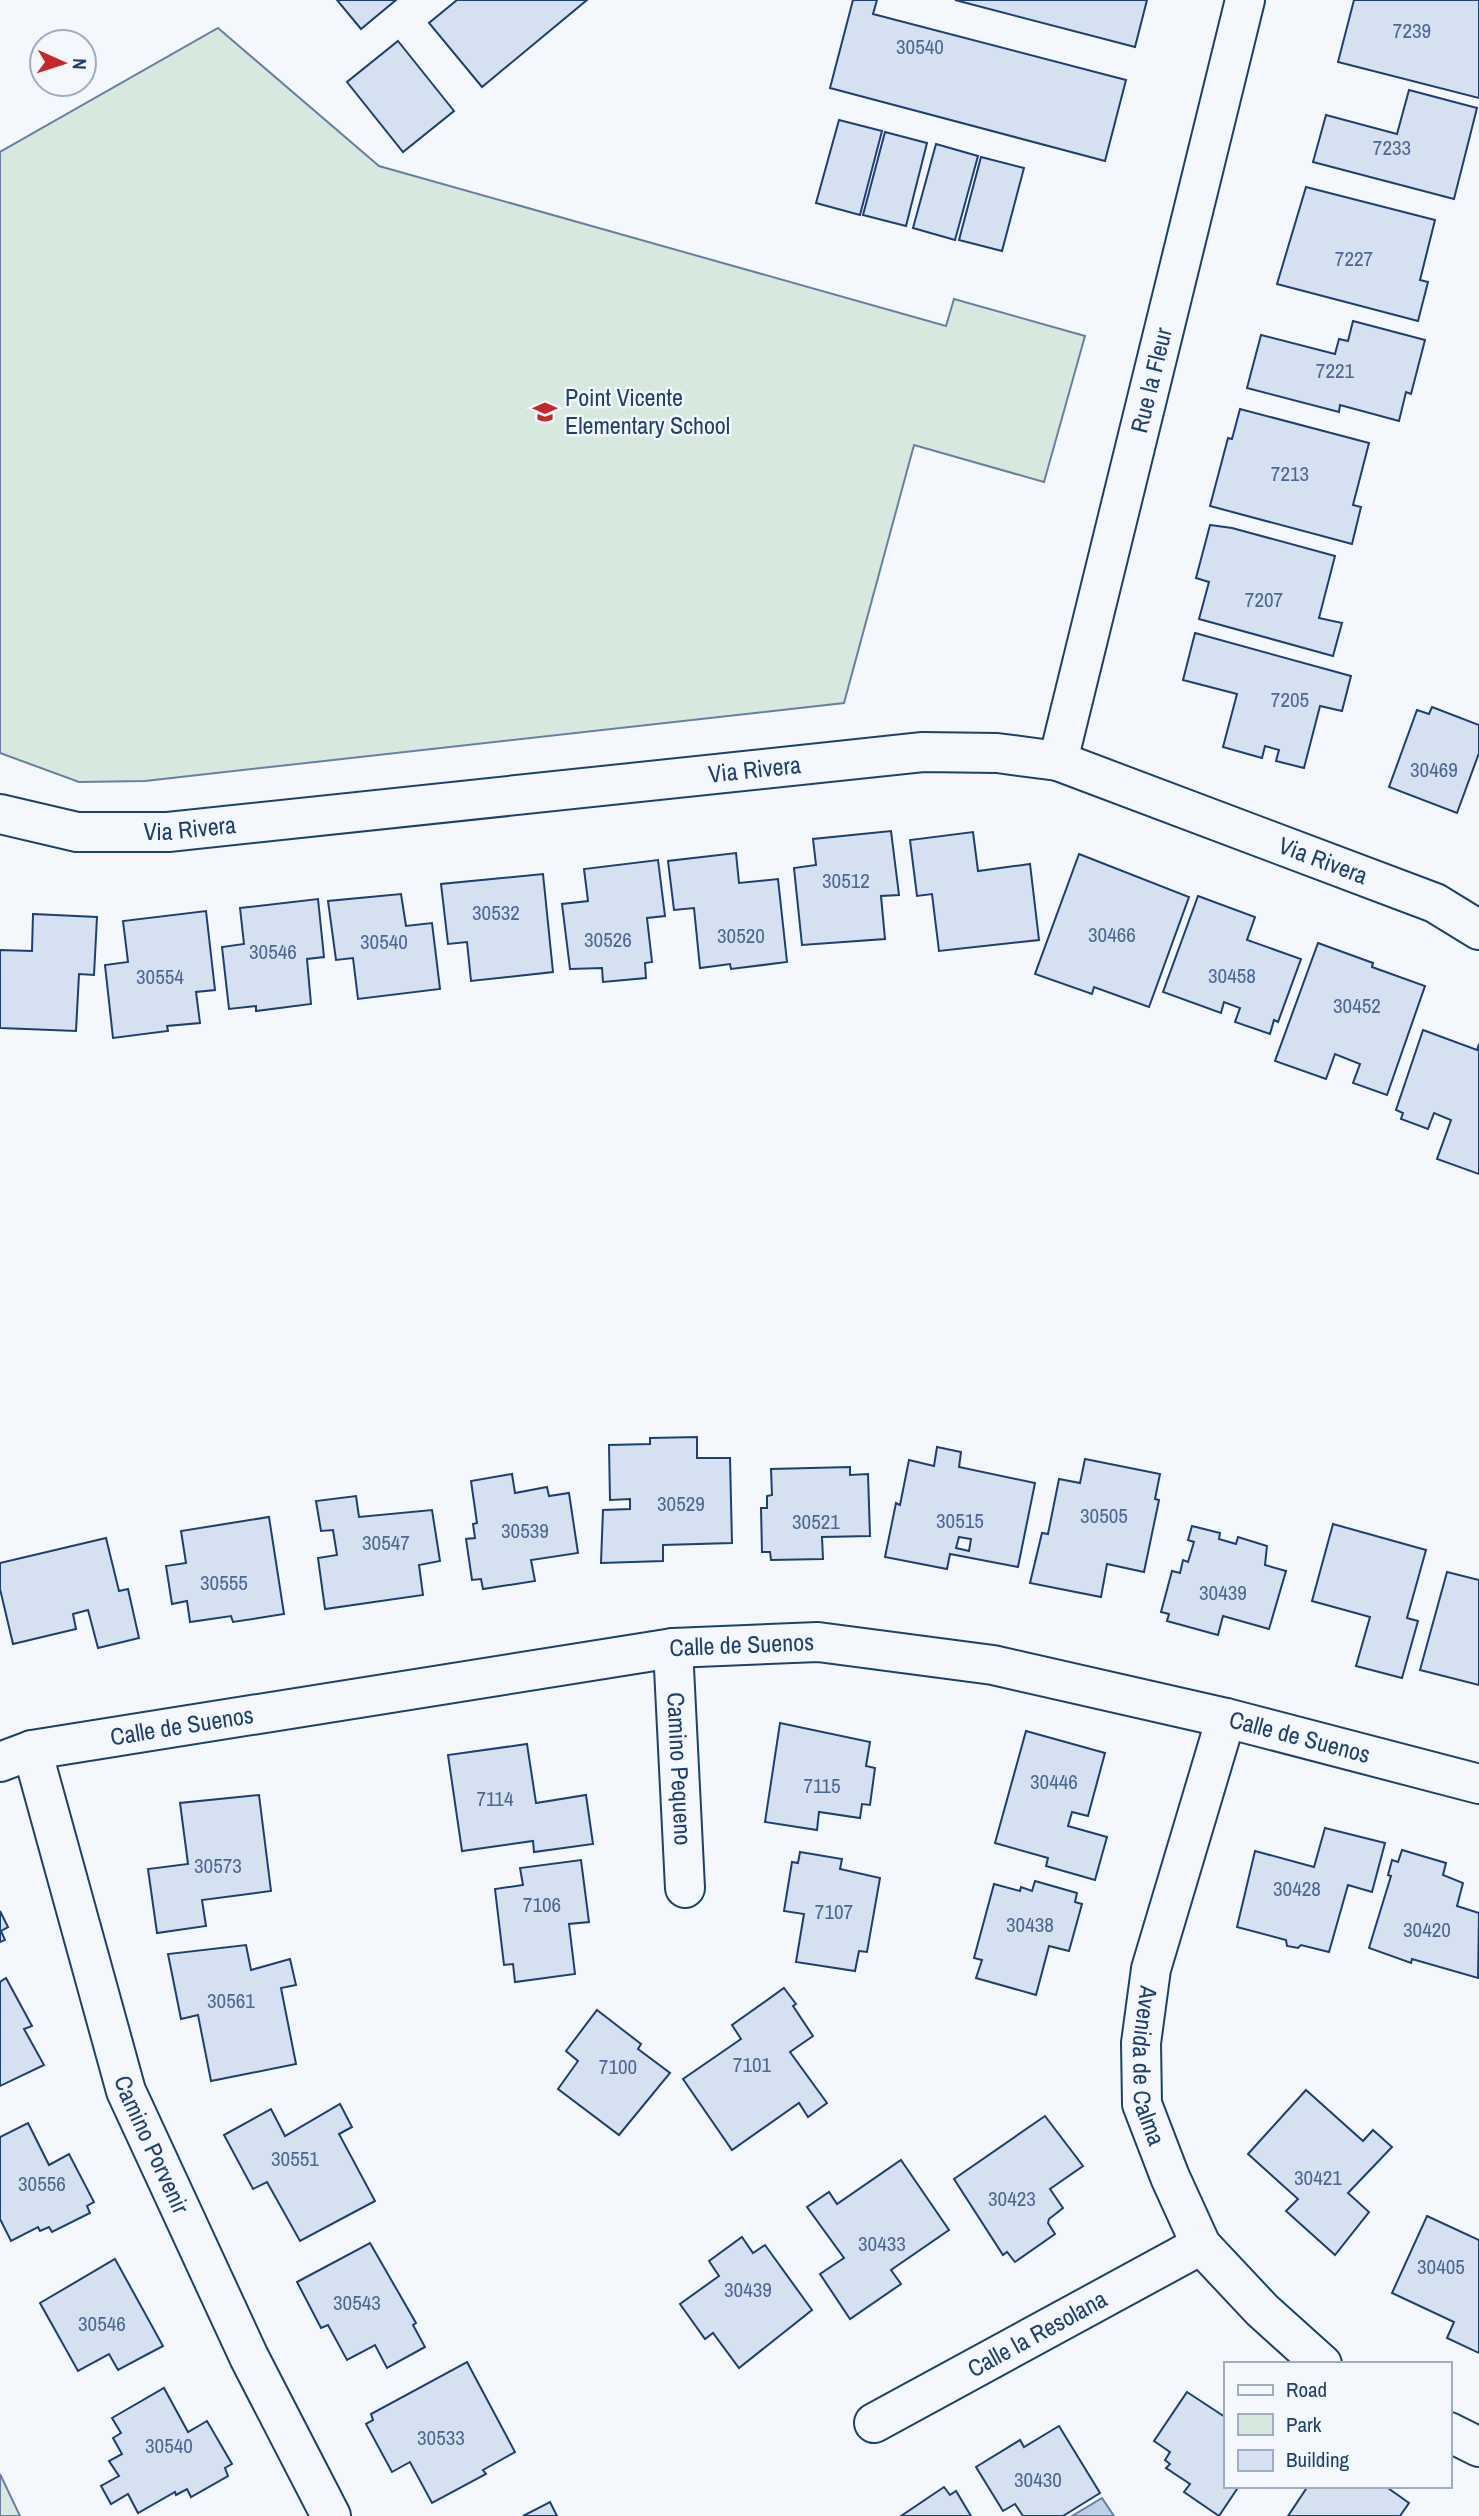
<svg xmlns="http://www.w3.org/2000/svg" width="1479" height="2516" font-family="'Archivo Narrow',sans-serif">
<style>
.green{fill:#d7e8df;stroke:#687fa3;stroke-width:2}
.water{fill:#bed0e5;stroke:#687fa3;stroke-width:2}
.building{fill:#d5e0f0;stroke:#1d3f73;stroke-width:2;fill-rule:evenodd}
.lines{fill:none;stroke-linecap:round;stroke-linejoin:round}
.minor-casing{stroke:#1d3f73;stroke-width:42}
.minor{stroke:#f4f7fb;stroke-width:38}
.labels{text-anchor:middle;stroke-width:5;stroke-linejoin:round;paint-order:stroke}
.number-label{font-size:21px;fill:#4b6792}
.street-label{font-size:24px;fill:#1d3f73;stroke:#f4f7fb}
.poi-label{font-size:24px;fill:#1d3f73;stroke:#f4f7fb;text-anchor:start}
</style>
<rect width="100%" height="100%" fill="#f4f7fb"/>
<!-- green -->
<g class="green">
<polygon points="218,28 379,166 946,326 954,299 1085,336 1044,482 914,445 844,703 145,781 79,782 0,753 0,152"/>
<polygon points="0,2474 20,2516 0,2516"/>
</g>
<!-- water -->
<polygon class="water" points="1102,2498 1114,2516 1072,2516"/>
<!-- building -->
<g class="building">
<polygon points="337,0 396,0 361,29"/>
<polygon points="457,0 587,0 482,87 429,23"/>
<polygon points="853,0 877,0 873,14 1126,80 1105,161 830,88"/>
<polygon points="955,0 1147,0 1135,47"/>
<polygon points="1354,0 1479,0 1479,98 1338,62"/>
<polygon points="398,41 454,111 403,152 347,82"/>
<polygon points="1409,90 1477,108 1454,199 1313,162 1326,115 1397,134"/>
<polygon points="839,120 882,131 860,215 816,203"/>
<polygon points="885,132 927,143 906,226 863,215"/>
<polygon points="936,144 978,156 955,240 913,228"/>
<polygon points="981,157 1024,168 1002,251 959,240"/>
<polygon points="1306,187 1435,220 1420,280 1428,282 1418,321 1277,284"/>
<polygon points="1353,321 1425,340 1411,394 1406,392 1399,421 1340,405 1339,412 1247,388 1261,335 1335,354 1339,339 1348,341"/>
<polygon points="1240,409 1369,443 1353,505 1361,507 1352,544 1210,506 1228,438 1232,439"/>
<polygon points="1210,525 1232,528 1335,556 1319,618 1342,623 1333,656 1199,619 1209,582 1196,578"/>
<polygon points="1195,633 1351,676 1342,711 1320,706 1304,768 1276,761 1279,750 1265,746 1262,758 1223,747 1237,694 1183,680"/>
<polygon points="1432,707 1479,725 1479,753 1457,813 1389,787 1417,710 1429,714"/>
<polygon points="891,831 899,895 881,896 885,939 802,945 794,868 816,865 813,839"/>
<polygon points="973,832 978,871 1030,864 1039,940 939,951 932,894 917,896 910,840"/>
<polygon points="736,853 739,883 778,879 787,962 731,969 730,964 700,968 694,908 674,910 668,861"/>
<polygon points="1079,854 1189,897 1149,1007 1094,987 1092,994 1035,974"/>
<polygon points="658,860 665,916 647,918 652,962 645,963 646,978 603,982 602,968 570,969 562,904 588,901 584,869"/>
<polygon points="543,874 553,972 471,981 467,942 448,944 441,884"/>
<polygon points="401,894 406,926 432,923 440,989 358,999 353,958 336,960 328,901"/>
<polygon points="1198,896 1255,917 1247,940 1301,959 1278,1022 1274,1020 1270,1034 1235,1022 1240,1008 1224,1002 1221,1013 1163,992"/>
<polygon points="318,899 324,957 307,959 311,1004 256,1011 256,1006 229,1009 222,947 244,944 240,908"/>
<polygon points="206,911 215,990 196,992 200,1023 167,1026 168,1031 113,1038 105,965 128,962 123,921"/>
<polygon points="33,914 97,917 94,975 79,974 76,1031 0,1028 0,950 32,951"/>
<polygon points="1318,943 1373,963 1372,967 1425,986 1387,1095 1353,1083 1360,1064 1335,1054 1326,1079 1275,1061"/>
<polygon points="1423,1030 1477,1050 1479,1044 1479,1174 1437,1159 1451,1120 1434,1113 1428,1129 1401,1119 1403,1113 1396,1110"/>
<polygon points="697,1437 697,1458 730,1458 732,1543 663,1545 663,1561 601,1563 603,1510 630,1509 630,1499 610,1500 609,1445 650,1444 650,1438"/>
<path d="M937 1447 961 1452 959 1467 1035 1483 1018 1567 950 1554 947 1569 885 1557 896 1503 900 1505 909 1460 934 1466ZM959 1537 971 1539 969 1551 956 1548Z"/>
<polygon points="1085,1459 1160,1474 1155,1499 1159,1500 1144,1572 1107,1564 1101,1597 1030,1583 1042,1533 1048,1534 1059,1479 1080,1483"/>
<polygon points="850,1467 850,1475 868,1474 870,1536 822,1537 823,1559 771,1560 770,1552 762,1552 761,1508 767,1508 767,1496 772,1495 771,1469"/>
<polygon points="512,1474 515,1493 547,1487 549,1496 569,1493 578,1553 531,1560 535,1581 483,1589 481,1579 472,1580 466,1539 475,1538 473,1524 477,1523 471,1481"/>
<polygon points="356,1496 359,1517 432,1510 440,1561 419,1565 423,1595 325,1609 318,1558 337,1555 333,1530 321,1531 316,1501"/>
<polygon points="269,1517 284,1614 233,1622 231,1616 190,1622 187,1601 172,1604 166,1566 186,1563 181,1531"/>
<polygon points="1333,1524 1426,1550 1407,1618 1418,1621 1402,1678 1356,1666 1370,1617 1312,1601"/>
<polygon points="1192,1526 1220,1533 1219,1539 1236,1544 1238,1537 1267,1546 1265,1565 1286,1571 1269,1629 1223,1616 1218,1635 1167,1621 1169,1614 1161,1612 1172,1571 1180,1573 1183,1560 1188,1562 1194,1542 1188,1540"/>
<polygon points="106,1538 119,1591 128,1589 139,1638 98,1648 88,1610 73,1614 76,1629 13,1644 0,1589 0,1563"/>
<polygon points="1447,1572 1479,1580 1479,1685 1420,1670"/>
<polygon points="780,1723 870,1742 866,1766 875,1768 870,1805 862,1804 860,1818 819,1812 817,1830 765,1822"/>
<polygon points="1026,1731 1105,1753 1088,1816 1072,1812 1068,1826 1107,1837 1095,1880 1046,1866 1048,1858 995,1843"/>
<polygon points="527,1744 536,1803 586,1795 593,1844 534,1852 533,1841 462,1851 448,1755"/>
<polygon points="259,1795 271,1891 202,1900 206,1926 157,1933 148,1869 188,1864 180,1803"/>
<polygon points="1325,1828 1385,1843 1372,1892 1348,1885 1329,1952 1301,1945 1298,1948 1287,1946 1286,1940 1237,1927 1255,1851 1314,1867"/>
<polygon points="1402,1850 1446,1863 1443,1875 1463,1883 1457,1906 1479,1913 1478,1978 1412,1959 1411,1963 1369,1948 1391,1876 1388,1875 1392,1860 1398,1862"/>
<polygon points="800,1852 842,1859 840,1869 880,1878 867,1952 859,1951 855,1971 796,1962 804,1914 784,1911 792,1862 798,1863"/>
<polygon points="581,1860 589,1922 569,1924 575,1974 515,1982 513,1964 504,1965 495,1889 523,1885 520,1868"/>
<polygon points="1035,1881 1077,1893 1075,1902 1082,1904 1069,1951 1049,1946 1036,1995 976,1978 982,1960 974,1958 994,1884 1020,1891 1021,1887 1032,1891"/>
<polygon points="0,1911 8,1927 1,1931 5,1940 0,1942"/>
<polygon points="246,1945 251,1970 290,1959 296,1985 281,1988 296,2064 211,2081 198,2015 181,2019 168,1954"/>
<polygon points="6,1978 32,2026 24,2029 44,2065 0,2086 0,1982"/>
<polygon points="784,1988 796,2004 793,2006 813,2036 790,2052 827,2103 808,2117 799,2103 732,2150 683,2079 741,2039 732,2025"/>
<polygon points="597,2010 641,2044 638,2049 670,2073 619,2135 558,2089 578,2061 566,2051"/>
<polygon points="1306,2090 1363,2141 1373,2130 1392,2147 1348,2193 1369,2212 1335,2255 1286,2211 1298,2199 1248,2154"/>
<polygon points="340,2104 352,2127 339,2134 375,2201 300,2241 267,2182 253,2189 224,2135 271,2109 285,2136"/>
<polygon points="1045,2116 1083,2166 1050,2189 1063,2208 1049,2219 1048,2223 1055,2234 1015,2262 1007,2252 1003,2255 954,2179"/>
<polygon points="28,2123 49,2165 69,2154 94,2202 87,2206 90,2213 52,2232 49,2227 40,2231 38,2227 11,2241 0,2219 0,2137"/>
<polygon points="901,2160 949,2230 891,2270 901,2284 850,2319 820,2274 844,2258 807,2207 829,2192 837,2204"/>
<polygon points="1427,2216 1479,2240 1479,2353 1447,2338 1454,2322 1392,2293"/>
<polygon points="742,2237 753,2253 765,2245 812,2310 739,2368 713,2333 705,2339 680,2304 719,2276 709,2261"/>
<polygon points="370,2243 416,2323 413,2325 425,2347 387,2368 375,2345 347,2360 328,2325 321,2328 297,2282"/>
<polygon points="115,2259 163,2346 118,2370 109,2354 78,2371 40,2303"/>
<polygon points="467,2362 515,2452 483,2470 486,2474 432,2503 410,2462 392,2472 366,2424 373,2420 371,2414"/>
<polygon points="164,2388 188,2432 207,2421 232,2464 225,2468 228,2476 191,2497 187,2489 176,2495 175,2492 138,2513 128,2494 111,2504 101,2486 119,2476 109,2461 122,2454 113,2438 121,2433 112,2418"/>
<polygon points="1187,2392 1225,2417 1225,2486 1239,2486 1219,2516 1184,2492 1190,2484 1166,2468 1170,2464 1165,2460 1170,2452 1154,2441"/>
<polygon points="1059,2426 1100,2493 1063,2516 1023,2516 1015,2504 1003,2511 976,2467 1020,2440 1024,2447"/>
<polygon points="1308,2486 1385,2486 1409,2503 1400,2516 1288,2516"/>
<polygon points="944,2487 950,2495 956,2491 971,2516 901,2516"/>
<polygon points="550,2502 557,2516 523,2516"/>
</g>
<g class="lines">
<!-- minor casing -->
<g class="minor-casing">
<g id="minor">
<path id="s1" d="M1058 761 1245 0"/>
<path id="s2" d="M0 814 77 832H168L923 752 997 753 1058 761 1435 903 1479 930"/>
<path id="s3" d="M673 1648 685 1888"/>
<path id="s4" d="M1226 1718 1151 1969 1141 2043 1142 2104 1170 2177 1201 2245 1262 2310 1322 2364"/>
<path id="s5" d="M32 1750 126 2091 249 2357 331 2516"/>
<path id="s6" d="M0 1762 32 1750 673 1648 818 1642 993 1665 1226 1718 1479 1784"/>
<path id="s7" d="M874 2423 1201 2245"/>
<polyline points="1449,2432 1479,2447"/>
</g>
</g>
<!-- minor -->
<use href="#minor" class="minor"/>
</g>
<!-- icons -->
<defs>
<g id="school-bare" transform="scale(1.89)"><path d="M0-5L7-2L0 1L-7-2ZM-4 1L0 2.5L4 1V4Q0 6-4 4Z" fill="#c62828" stroke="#f4f7fb" stroke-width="2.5" paint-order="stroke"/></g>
</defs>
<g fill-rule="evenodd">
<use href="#school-bare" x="545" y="412"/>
</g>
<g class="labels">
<!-- number labels -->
<g class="number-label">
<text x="1412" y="38">7239</text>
<text x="920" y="54">30540</text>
<text x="1392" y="155">7233</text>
<text x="1354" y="266">7227</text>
<text x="1335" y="378">7221</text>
<text x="1290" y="481">7213</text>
<text x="1264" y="607">7207</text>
<text x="1290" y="707">7205</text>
<text x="1434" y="777">30469</text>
<text x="846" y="888">30512</text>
<text x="496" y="920">30532</text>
<text x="1112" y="942">30466</text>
<text x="741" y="943">30520</text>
<text x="608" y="947">30526</text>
<text x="384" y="949">30540</text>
<text x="273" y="959">30546</text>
<text x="1232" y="983">30458</text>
<text x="160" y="984">30554</text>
<text x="1357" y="1013">30452</text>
<text x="681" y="1511">30529</text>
<text x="1104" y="1523">30505</text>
<text x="960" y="1528">30515</text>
<text x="816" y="1529">30521</text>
<text x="525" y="1538">30539</text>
<text x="386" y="1550">30547</text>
<text x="224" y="1590">30555</text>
<text x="1223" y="1600">30439</text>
<text x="1054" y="1789">30446</text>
<text x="822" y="1793">7115</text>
<text x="495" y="1806">7114</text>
<text x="218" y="1873">30573</text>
<text x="1297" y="1896">30428</text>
<text x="542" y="1912">7106</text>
<text x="834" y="1919">7107</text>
<text x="1030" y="1932">30438</text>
<text x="1427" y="1937">30420</text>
<text x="231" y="2008">30561</text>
<text x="752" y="2072">7101</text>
<text x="618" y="2074">7100</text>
<text x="295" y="2166">30551</text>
<text x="1318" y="2185">30421</text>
<text x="42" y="2191">30556</text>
<text x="1012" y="2206">30423</text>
<text x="882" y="2251">30433</text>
<text x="1441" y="2274">30405</text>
<text x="748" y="2297">30439</text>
<text x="357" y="2310">30543</text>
<text x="102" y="2331">30546</text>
<text x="441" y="2445">30533</text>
<text x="169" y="2453">30540</text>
<text x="1038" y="2487">30430</text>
</g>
<!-- street labels -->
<g class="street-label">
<text dy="8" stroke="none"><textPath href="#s1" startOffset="392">Rue la Fleur</textPath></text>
<text dy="8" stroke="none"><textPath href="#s2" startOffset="760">Via Rivera</textPath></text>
<text dy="8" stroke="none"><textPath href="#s2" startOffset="192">Via Rivera</textPath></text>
<text dy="8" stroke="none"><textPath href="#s2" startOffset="1348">Via Rivera</textPath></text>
<text dy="8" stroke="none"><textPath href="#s6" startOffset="752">Calle de Suenos</textPath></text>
<text dy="8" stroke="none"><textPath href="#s6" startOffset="186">Calle de Suenos</textPath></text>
<text dy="8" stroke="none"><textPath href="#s6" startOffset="1320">Calle de Suenos</textPath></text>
<text dy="8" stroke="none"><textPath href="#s3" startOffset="121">Camino Pequeno</textPath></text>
<text dy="8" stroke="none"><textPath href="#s4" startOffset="360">Avenida de Calma</textPath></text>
<text dy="8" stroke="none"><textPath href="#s5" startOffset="413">Camino Porvenir</textPath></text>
<text dy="8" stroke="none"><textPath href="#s7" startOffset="186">Calle la Resolana</textPath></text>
</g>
<!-- poi labels -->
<g class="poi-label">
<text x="565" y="406">Point Vicente<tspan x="565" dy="28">Elementary School</tspan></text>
</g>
</g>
<!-- legend -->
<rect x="1224" y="2362" width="228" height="126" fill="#f4f7fb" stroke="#9eadc5" stroke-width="2"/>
<rect x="1238" y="2385" width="35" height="10" fill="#f4f7fb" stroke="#9eadc5" stroke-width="2"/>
<text x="1286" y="2397" font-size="21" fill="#1d3f73">Road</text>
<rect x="1238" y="2414" width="35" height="21" fill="#d7e8df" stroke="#9eadc5" stroke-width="2"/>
<text x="1286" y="2432" font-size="21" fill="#1d3f73">Park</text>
<rect x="1238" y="2450" width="35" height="21" fill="#d5e0f0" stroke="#9eadc5" stroke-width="2"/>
<text x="1286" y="2467" font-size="21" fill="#1d3f73">Building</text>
<!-- north arrow -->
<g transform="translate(63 63) rotate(93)"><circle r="33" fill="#f4f7fb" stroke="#9eadc5" stroke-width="2"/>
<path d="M0-5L12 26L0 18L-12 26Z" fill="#c62828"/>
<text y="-10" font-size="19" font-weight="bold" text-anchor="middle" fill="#1d3f73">N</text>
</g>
</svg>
